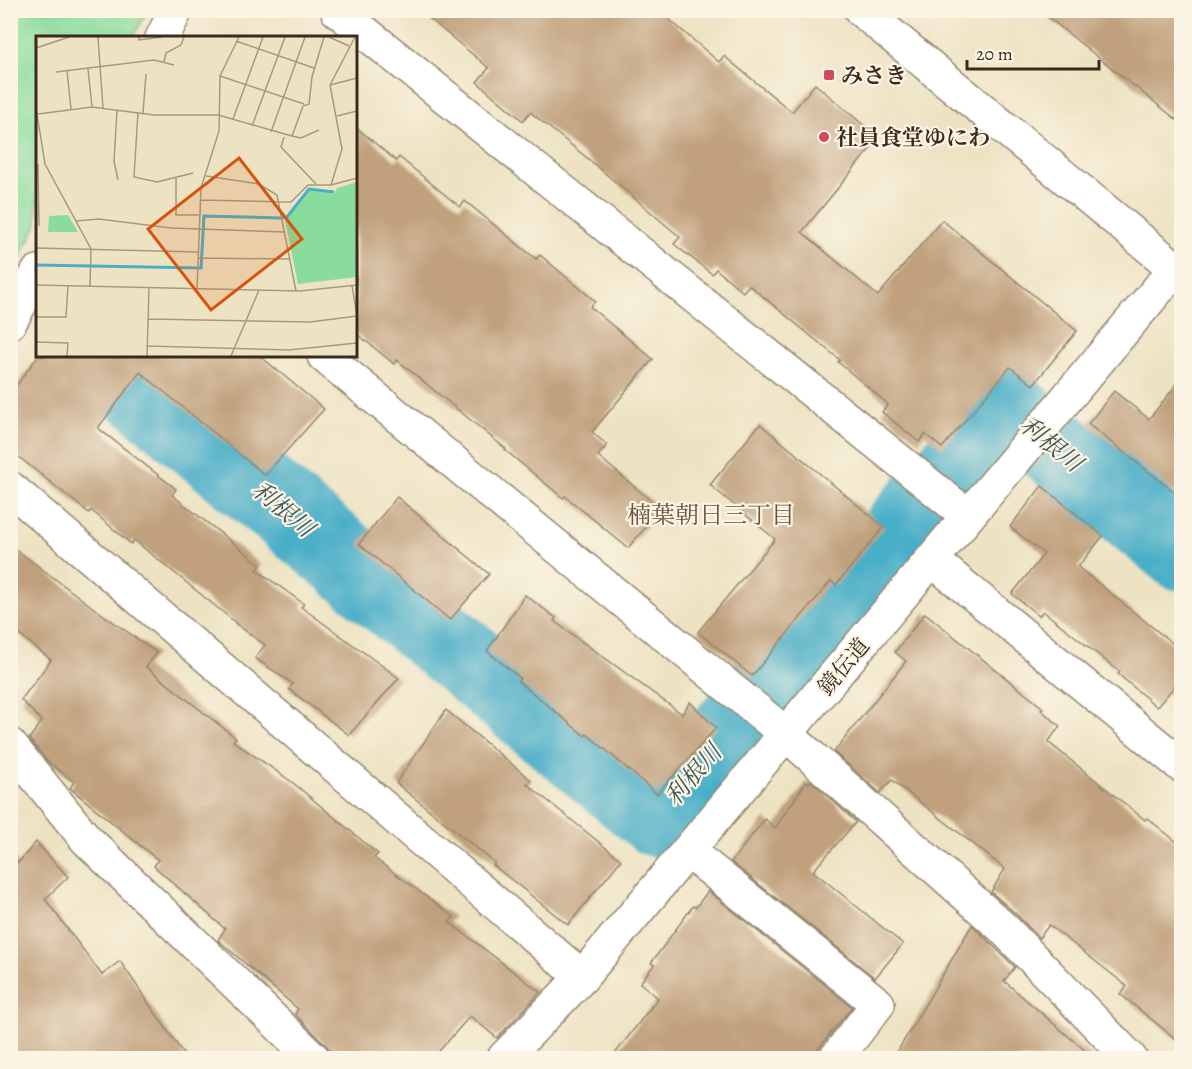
<svg xmlns="http://www.w3.org/2000/svg" width="1192" height="1069" font-family="Alegreya,'Noto Serif JP',serif">
<style>
.green{fill:#8adc9d;stroke:#62835e;stroke-width:1.5}
.lines{fill:none;stroke-linecap:round;stroke-linejoin:round}
.river{stroke:#49aec8;stroke-width:80}
.building{fill:#c0a07d}
.minor-casing{stroke:#948670;stroke-width:36}
.minor{stroke:#fff;stroke-width:33}
.poi-dot{fill:#d1495b;stroke:#fcf5e5;stroke-width:2}
.labels{text-anchor:middle;stroke-width:4.5;stroke-linejoin:round;paint-order:stroke}
.poi-label{font-size:22px;font-weight:bold;fill:#3b2a1e;stroke:#fcf5e5;text-anchor:start}
.street-label{font-size:22px;fill:#3b2a1e;stroke:#fcf5e5}
.water-label{font-size:24px;font-style:italic;fill:#40585a;stroke:#fcf5e5}
.neighbourhood-label{font-size:24px;fill:#6a533f;stroke:#fcf5e5}
.inset-river{fill:none;stroke:#49aec8;stroke-width:3}
.inset-road{fill:none;stroke:#a69981;stroke-width:1.5}
.view{fill:#d7540e;fill-opacity:0.15;stroke:#d7540e;stroke-width:3}
.inset-edge{fill:none;stroke:#3b2a1e;stroke-width:3}
</style>
<rect width="100%" height="100%" fill="#fcf5e5"/>
<filter id="ink" filterUnits="userSpaceOnUse"><feTurbulence type="fractalNoise" baseFrequency=".0167" numOctaves="2"/><feDisplacementMap in="SourceGraphic" scale="12" xChannelSelector="R" yChannelSelector="G"/><feConvolveMatrix kernelMatrix="1 2 1 2 8 2 1 2 1" color-interpolation-filters="sRGB"/></filter>
<filter id="wash" filterUnits="userSpaceOnUse"><feTurbulence type="fractalNoise" baseFrequency=".008" numOctaves="4" result="noise"/><feDisplacementMap in="SourceGraphic" scale="24" xChannelSelector="R" yChannelSelector="G"/><feGaussianBlur stdDeviation="1.35" result="paint"/><feColorMatrix in="noise" values="0 0 0 0 0 0 0 0 0 0 0 0 0 0 0 0 0 1.4 0 .05"/><feComposite in="paint" operator="in"/></filter>
<g filter="url(#wash)">
<rect width="100%" height="100%" fill="#ede3c3"/>
<!-- green -->
<polygon class="green" points="10,11 147,11 133,37 38,38 37,225 15,268 10,267"/>
<g class="lines">
<!-- river -->
<polyline class="river" points="98,356 657,817 1007,408 1182,551"/>
</g>
<g id="blocks">
<!-- building -->
<g class="building">
<polygon points="419,10 658,10 719,62 724,56 792,112 815,84 879,138 802,232 878,296 942,220 1077,331 1033,385 1010,367 942,448 925,434 919,442 882,412 888,404 838,362 840,360 749,285 743,292 716,269 712,274 674,244 680,237 586,157 530,112 523,121 477,82 489,68"/>
<polygon points="1039,10 1182,10 1182,124"/>
<polygon points="356,127 396,161 399,157 460,207 465,201 536,259 540,255 595,301 590,307 653,359 592,432 607,445 598,456 661,509 628,548 565,496 563,498 505,450 506,449 397,360 394,364 356,333"/>
<polygon points="38,356 260,356 324,409 265,475 140,372 98,428 176,489 172,495 261,565 257,570 304,604 301,607 399,678 349,735 289,689 293,684 255,658 265,645 235,623 235,622 134,540 131,544 91,510 89,513 10,450 10,394"/>
<polygon points="1182,378 1182,498 1088,424 1114,391 1149,419"/>
<polygon points="760,424 884,527 836,585 831,581 752,676 698,632 775,539 710,485"/>
<polygon points="1042,486 1103,536 1078,567 1182,651 1182,677 1157,707 1118,674 1120,672 1043,611 1039,616 1012,594 1044,554 1010,527"/>
<polygon points="397,497 489,574 450,620 359,544"/>
<polygon points="10,545 95,609 157,653 146,667 236,738 233,741 292,782 378,854 374,858 454,917 449,922 540,992 532,1001 497,1038 470,1016 432,1059 339,1059 330,1051 326,1045 295,1014 298,1009 218,940 225,929 154,866 158,860 70,788 74,782 47,761 29,739 42,721 21,700 51,660 10,627"/>
<polygon points="525,595 556,618 554,621 682,714 690,702 716,728 657,794 587,734 585,736 518,681 520,678 487,651"/>
<polygon points="925,613 1043,708 1041,710 1060,726 1048,742 1145,820 1147,818 1182,846 1182,1044 1120,994 1127,986 1049,925 1039,938 1015,913 991,892 1005,869 892,780 880,793 834,752 906,661 895,652"/>
<polygon points="446,710 531,780 527,784 621,860 568,925 493,865 495,863 396,783"/>
<polygon points="811,781 856,822 813,871 903,944 875,978 731,862 765,819 775,828 806,782 809,783"/>
<polygon points="36,842 68,877 45,899 102,975 120,961 187,1059 10,1059 10,853 18,863"/>
<polygon points="708,891 852,1007 810,1059 611,1059 658,998 640,983 654,965 651,963 693,906 696,907"/>
<polygon points="972,925 1015,967 1004,981 1095,1059 893,1059"/>
</g>
</g>
</g>
<g filter="url(#ink)">
<use href="#blocks" fill-opacity="0" stroke="#948670" stroke-width="1.5"/>
<g class="lines">
<!-- minor casing -->
<g class="minor-casing">
<g id="minor">
<polyline points="337,10 968,516"/>
<polyline points="861,10 1182,274"/>
<polyline points="162,38 176,10"/>
<polyline points="10,322 38,272"/>
<polyline points="324,356 786,734 1002,927 1130,1058"/>
<polyline points="10,488 582,977"/>
<polyline points="932,560 1182,766"/>
<polyline points="10,745 86,839 313,1058"/>
<polyline points="688,851 878,1004 836,1058"/>
<polyline points="504,1058 582,977 1175,269"/>
</g>
</g>
<!-- minor -->
<use href="#minor" class="minor"/>
</g>
</g>
<!-- markers -->
<g class="poi-dot">
<rect x="823" y="69" width="12" height="12" rx="3"/>
<circle cx="824" cy="137" r="6"/>
</g>
<g class="labels">
<!-- poi labels -->
<g class="poi-label">
<text x="841" y="83">みさき</text>
<text x="836" y="145">社員食堂ゆにわ</text>
</g>
<!-- street labels -->
<g class="street-label">
<text transform="translate(843 666) rotate(-50)" y="8">鏡伝道</text>
</g>
<!-- water labels -->
<g class="water-label">
<text transform="translate(1051 444) rotate(39)" y="8">利根川</text>
<text transform="translate(283 509) rotate(40)" y="8">利根川</text>
<text transform="translate(693 775) rotate(-49)" y="8">利根川</text>
</g>
<!-- neighbourhood labels -->
<g class="neighbourhood-label">
<text x="711" y="523">楠葉朝日三丁目</text>
</g>
</g>
<!-- overview -->
<g transform="translate(36 36)">
<rect width="321" height="321" fill="#ede3c3"/>
<path d="M321 146V241L262 248 249 184 273 155 282 153 298 158 301 152ZM32 179 42 196H12L13 180Z" fill="#8adc9d"/>
<path class="inset-river" d="M0 229 165 232 168 180 244 182 251 181 273 153 298 156"/>
<path class="inset-road" d="M62 1 67 72M103 1V4L126 1M293 1 313 10M200 5 278 32M0 12 33 1M128 26 130 17 145 9 148 1M52 33 56 71M31 35 35 73M20 36 118 24 138 29M184 40 268 68M294 49 321 42M0 72 9 128 55 213 54 250M81 75 78 125 82 144M102 76 98 141 121 146 157 137M107 77 110 38M2 78 56 71 118 79H182L256 100 267 70 273 68 276 41 288 1M301 80 321 75M197 83 227 1M216 90 249 1M235 96 269 1M256 100 265 102 283 94M248 101 245 111 280 148M2 128 3 190M170 140 223 148 241 159 260 255M140 141V179H163M295 149 306 113 294 49 319 1M164 164 255 166 272 149H295L321 142M40 185 63 183 135 192 249 196M0 212 162 216M162 222 254 223M0 249 264 255 321 249M316 250 321 280M161 253 165 152 183 95 184 40 203 1M0 281H30L32 250M112 283 274 286 321 280M0 306 32 307 31 320M112 310 253 314 321 307M111 320 113 252M195 320 223 254"/>
<path class="view" d="M203 122 266 203 175 274 112 193Z"/>
<rect width="321" height="321" class="inset-edge"/>
</g>
<!-- margin -->
<rect width="1192" height="1069" fill="none" stroke="#fcf5e5" stroke-width="36"/>
<!-- scale -->
<path d="M967 60v9h132v-9" fill="none" stroke="#3b2a1e" stroke-width="3"/>
<text x="976" y="60" font-size="18" fill="#3b2a1e" stroke="#fcf5e5" stroke-width="4.5" paint-order="stroke">20 m</text>
</svg>
